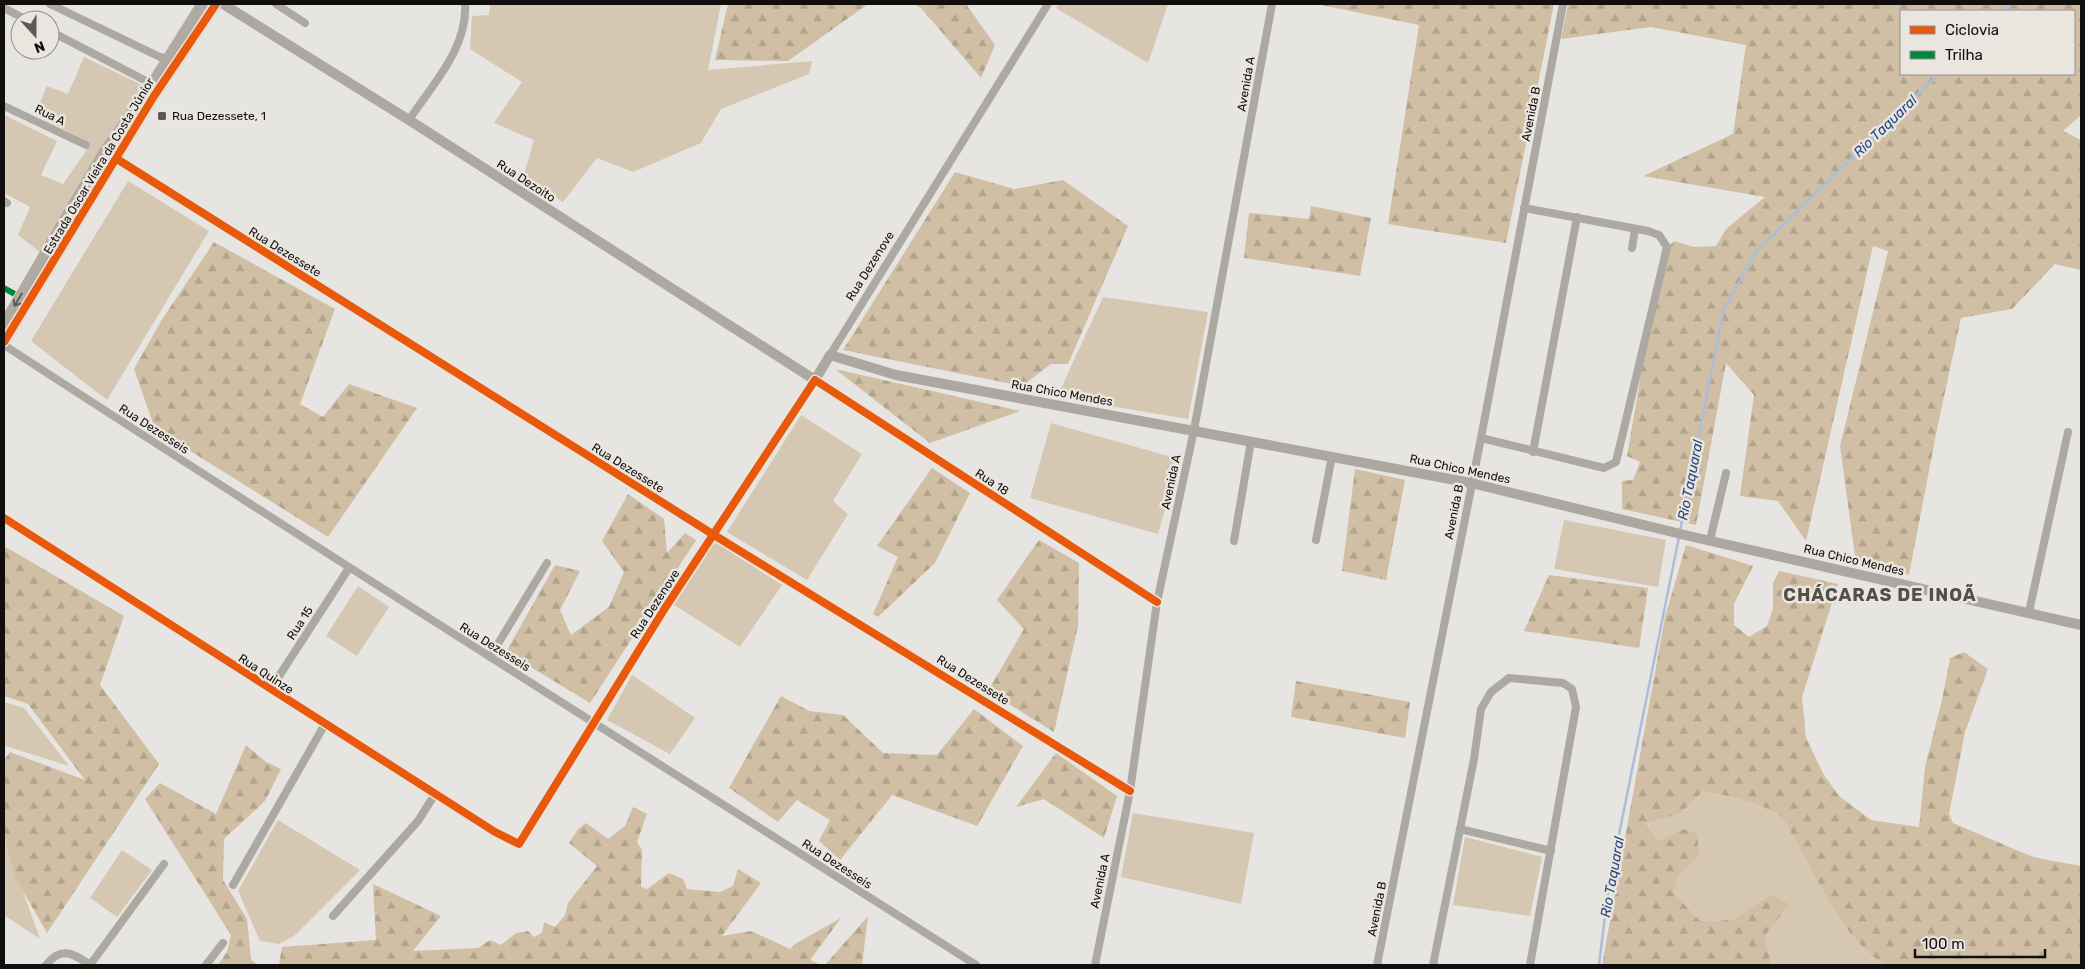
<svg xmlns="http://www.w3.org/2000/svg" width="2085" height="969" font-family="Rubik,sans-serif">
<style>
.green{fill:#d5c7b2}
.forest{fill:url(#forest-firs);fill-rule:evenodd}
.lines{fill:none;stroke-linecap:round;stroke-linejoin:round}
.stream{stroke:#aabedc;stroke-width:2.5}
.street{stroke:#aca9a2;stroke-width:8}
.secondary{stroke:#aca7a1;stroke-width:10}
.primary{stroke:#b0aaa3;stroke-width:11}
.quiet{stroke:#00873e;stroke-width:6;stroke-dasharray:12 6;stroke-linecap:butt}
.cycleway-casing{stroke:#eae5df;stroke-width:11}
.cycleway{stroke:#e8590c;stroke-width:8}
.oneway{stroke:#605c58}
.poi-dot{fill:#5c5a58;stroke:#eae5df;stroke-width:2}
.labels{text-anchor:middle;stroke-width:5;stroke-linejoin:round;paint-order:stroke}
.street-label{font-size:12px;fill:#110f0d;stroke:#eae5df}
.poi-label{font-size:12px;fill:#110f0d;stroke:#eae5df;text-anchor:start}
.water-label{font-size:14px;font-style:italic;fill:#254981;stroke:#eae5df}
.district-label{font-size:18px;font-weight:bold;letter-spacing:1px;fill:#524e49;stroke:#eae5df}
</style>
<defs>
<pattern id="forest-firs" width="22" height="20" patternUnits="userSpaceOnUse" patternTransform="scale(1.25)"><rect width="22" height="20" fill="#d0bfa4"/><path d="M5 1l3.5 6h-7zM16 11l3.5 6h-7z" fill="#b2a38c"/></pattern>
</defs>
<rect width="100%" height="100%" fill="#e7e5e2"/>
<!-- green -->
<g class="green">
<polygon points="490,4 721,4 708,70 812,61 809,74 721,109 701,143 633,172 597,158 563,202 523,178 534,140 494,123 522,82 470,49 472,16 489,15"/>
<polygon points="1059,4 1168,4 1148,63 1056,8"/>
<polygon points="84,57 144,86 41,253 18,235 30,207 4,193 4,115 57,141 41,175 63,184 91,144 35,114 47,86 68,94"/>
<polygon points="128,181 209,231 107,400 31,341"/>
<polygon points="1103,297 1208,312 1188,419 1057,397"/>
<polygon points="801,415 862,454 833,501 848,514 807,580 727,532"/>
<polygon points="1051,423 1179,459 1158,534 1030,498"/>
<polygon points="1564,520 1666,540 1658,587 1554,569"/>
<polygon points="715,542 782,585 740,647 674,605"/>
<polygon points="358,586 389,607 357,656 326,636"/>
<polygon points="632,675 695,718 670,754 607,720"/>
<polygon points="4,702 24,708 69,766 6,746 4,749"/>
<path d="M1703 791C1728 796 1756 801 1779 815 1786 820 1792 836 1797 844 1820 883 1845 943 1886 965H1771L1765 936 1788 904 1771 894 1732 920 1699 921 1673 893 1679 875 1698 855 1684 829 1658 840 1646 822 1681 813Z"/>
<polygon points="1133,813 1254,833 1241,904 1121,877"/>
<polygon points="278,820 360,870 294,936 279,944 260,941 238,891"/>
<polygon points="1465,837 1542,857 1530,916 1453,905"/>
<polygon points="4,838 40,939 4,915"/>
<polygon points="122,850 152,870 117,917 90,898"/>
</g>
<!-- forest -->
<g class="forest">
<polygon points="728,4 868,4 788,61 715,60"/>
<polygon points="914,4 966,4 995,45 981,78 921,8"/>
<polygon points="1316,4 1554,4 1506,243 1388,224 1419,25"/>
<path d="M1568 4H2081V115L2063 131 2081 140V270L2055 264 2012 309 1961 318 1937 429 1909 575 1856 563 1840 446 1888 251 1873 246 1806 541 1778 501 1740 496 1754 395 1726 363 1696 525 1622 509V481L1633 480 1640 462 1627 456 1662 253 1674 241 1694 247 1716 246 1726 229 1765 197 1643 176 1733 134 1746 45 1651 27 1561 39ZM1901 11H2074V74H1901Z"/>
<polygon points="955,172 1014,189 1063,180 1128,226 1068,364 1051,364 1022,386 843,350"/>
<polygon points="1311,206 1371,218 1360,276 1244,258 1249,213 1309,219"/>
<polygon points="214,242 335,309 300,404 323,417 349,384 417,408 328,537 155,429 134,369 161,321"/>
<polygon points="835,369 1020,411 930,443"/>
<polygon points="932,468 970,493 935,563 878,617 873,614 898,557 877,546"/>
<polygon points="1355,469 1405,480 1386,580 1342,571"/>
<polygon points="628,494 664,519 667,553 685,533 696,540 590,703 506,652 555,565 580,571 560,610 571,635 609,607 624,572 602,541"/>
<polygon points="1039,540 1079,563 1078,626 1054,732 988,691 1024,629 997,600"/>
<path d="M1686 545 1753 566 1734 604V625L1749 637 1767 626 1773 608V583L1779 571 1838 584 1802 697 1806 738 1824 775 1839 796 1871 820 1919 827 1925 767 1942 700 1950 658 1964 652 1988 669 1965 732 1949 814 1953 823 2026 854 2037 858 2081 866V965H1886C1845 943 1820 883 1797 844 1792 836 1786 820 1779 815 1756 801 1728 796 1703 791L1681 813 1646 823 1658 840 1684 829 1697 834 1699 855 1679 875 1673 893 1700 921 1732 920 1771 894 1789 904 1765 936 1771 965H1602L1665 617Z"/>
<polygon points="4,546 124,616 100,685 159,764 47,933 15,877 4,835 4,760 10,752 85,780 28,704 4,696"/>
<polygon points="1549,575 1648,588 1639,648 1524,631"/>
<polygon points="1296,681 1410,702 1405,738 1291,717"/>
<polygon points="781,696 809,711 843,715 883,753 937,755 974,709 1023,746 977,826 892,795 840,860 819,841 830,820 797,800 778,822 729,788"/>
<polygon points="246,745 266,762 281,769 265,801 224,839 223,880 247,919 251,960 258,965 218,965 227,952 231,935 145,799 160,783 216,814"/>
<polygon points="1056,753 1117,796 1104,838 1044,799 1016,807"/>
<polygon points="633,807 647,814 637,842 642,850 641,887 647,889 669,873 683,879 687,889 720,892 733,886 738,869 761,883 722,936 751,931 790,949 795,944 841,918 810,960 821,965 279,965 282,947 376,940 373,884 441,916 413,951 478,948 490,940 501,945 516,933 528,931 534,937 542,933 544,922 555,927 565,915 568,903 597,866 569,843 578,829 586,823 608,839 625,826"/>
<polygon points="868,916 862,965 825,965"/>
</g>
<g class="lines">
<!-- stream -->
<g class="stream">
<polyline points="2003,11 2011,4"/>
<polyline points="1680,531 1724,309 1758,249 1939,74"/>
<polyline points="1599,965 1609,884 1679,537"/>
</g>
<!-- street -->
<g class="street">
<polyline points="50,4 160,57 166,58"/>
<polyline points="276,4 305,23"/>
<polyline points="4,8 27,20"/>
<polyline points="50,31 152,84"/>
<polyline points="4,106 86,145"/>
<path d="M409 120C432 85 468 48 465 4"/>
<polyline points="117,159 714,535 1130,791"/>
<polyline points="4,201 7,203"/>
<polyline points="1632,248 1635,229"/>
<path d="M4 345C326 555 652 759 976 965"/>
<polyline points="830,355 1048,4"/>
<polyline points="1481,438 1604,468 1616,462 1667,247 1659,235 1648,231 1524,208"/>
<polyline points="1533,452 1577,217"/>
<polyline points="4,518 495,832 519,844 665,608 815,380 1157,602"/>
<polyline points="1316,540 1332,456"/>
<polyline points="1710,540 1726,473"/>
<polyline points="1234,541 1251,441"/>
<polyline points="2029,612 2068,432"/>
<polyline points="490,657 547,563"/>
<polyline points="270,690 349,568"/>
<polyline points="1460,829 1551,851"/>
<polyline points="233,885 325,724"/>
<polyline points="333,916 418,821 435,794"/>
<path d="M46 965C62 945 73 954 91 965"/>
<polyline points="90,965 164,864"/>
<polyline points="206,965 223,943"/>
<polyline points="1095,965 1130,791 1157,602 1194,430 1272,4"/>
<polyline points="1377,965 1481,438 1563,4"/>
<polyline points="1433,965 1474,759 1481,709 1491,692 1509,678 1563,683 1572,689 1576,707 1530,965"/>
</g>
<!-- secondary -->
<polyline class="secondary" points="223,4 409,120 815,380 830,355 896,375 1471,483 1689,536 2081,625"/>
<!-- primary -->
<g class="primary">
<polyline points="4,324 103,154 152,84 202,4"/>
<polyline points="4,342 154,96 216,4"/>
</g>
<!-- quiet -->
<polyline class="quiet" points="4,288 20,297"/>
<!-- cycleway casing -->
<g class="cycleway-casing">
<g id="cycleway">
<polyline points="117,159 714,535 1130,791"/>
<polyline points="4,342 154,96 216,4"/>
<polyline points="4,518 495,832 519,844 665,608 815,380 1157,602"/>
</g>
</g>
<!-- cycleway -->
<use href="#cycleway" class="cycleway"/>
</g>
<!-- one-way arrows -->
<defs><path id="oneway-shaft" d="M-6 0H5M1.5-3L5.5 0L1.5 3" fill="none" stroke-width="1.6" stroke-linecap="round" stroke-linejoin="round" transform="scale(1.25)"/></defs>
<use class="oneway" href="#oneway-shaft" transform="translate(18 300) rotate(121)"/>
<!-- markers -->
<rect class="poi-dot" x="157" y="111" width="10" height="10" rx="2.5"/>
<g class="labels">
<!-- street labels -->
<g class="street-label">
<text transform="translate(1246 84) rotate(-80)" y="4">Avenida A</text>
<text transform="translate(1531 114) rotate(-79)" y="4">Avenida B</text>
<text transform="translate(50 115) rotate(26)" y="4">Rua A</text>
<text transform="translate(99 166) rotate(-59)" y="4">Estrada Oscar Vieira da Costa Júnior</text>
<text transform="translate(526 181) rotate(33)" y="4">Rua Dezoito</text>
<text transform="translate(285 252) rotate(32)" y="4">Rua Dezessete</text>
<text transform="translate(870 266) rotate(-58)" y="4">Rua Dezenove</text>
<text transform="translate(1062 393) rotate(10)" y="4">Rua Chico Mendes</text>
<text transform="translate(154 429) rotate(33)" y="4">Rua Dezesseis</text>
<text transform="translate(628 468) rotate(32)" y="4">Rua Dezessete</text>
<text transform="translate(1460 469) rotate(12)" y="4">Rua Chico Mendes</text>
<text transform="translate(992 482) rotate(33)" y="4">Rua 18</text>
<text transform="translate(1171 482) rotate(-78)" y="4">Avenida A</text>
<text transform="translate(1454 512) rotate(-79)" y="4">Avenida B</text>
<text transform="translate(1854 560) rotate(13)" y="4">Rua Chico Mendes</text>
<text transform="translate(655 604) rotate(-57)" y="4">Rua Dezenove</text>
<text transform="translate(300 623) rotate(-57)" y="4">Rua 15</text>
<text transform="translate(495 647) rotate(32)" y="4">Rua Dezesseis</text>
<text transform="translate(266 674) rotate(33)" y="4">Rua Quinze</text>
<text transform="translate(973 680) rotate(32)" y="4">Rua Dezessete</text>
<text transform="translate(837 864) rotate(33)" y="4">Rua Dezesseis</text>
<text transform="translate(1100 881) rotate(-78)" y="4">Avenida A</text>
<text transform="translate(1377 909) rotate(-79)" y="4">Avenida B</text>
</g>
<!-- poi labels -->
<g class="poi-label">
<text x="172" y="120">Rua Dezessete, 1</text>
</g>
<!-- water labels -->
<g class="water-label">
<text transform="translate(1885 126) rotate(-44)" y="5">Rio Taquaral</text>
<text transform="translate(1690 480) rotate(-79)" y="5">Rio Taquaral</text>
<text transform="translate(1612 877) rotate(-80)" y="5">Rio Taquaral</text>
</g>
<!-- district labels -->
<g class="district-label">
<text x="1880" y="601">CHÁCARAS DE INOÃ</text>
</g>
</g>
<!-- border -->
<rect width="2085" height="969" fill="none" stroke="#110f0d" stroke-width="10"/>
<!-- legend -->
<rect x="1900" y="10" width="175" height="65" fill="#eae5df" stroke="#938f8b"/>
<rect x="1910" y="26" width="25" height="8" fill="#e8590c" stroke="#938f8b"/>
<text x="1945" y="35" font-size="15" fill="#110f0d">Ciclovia</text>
<rect x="1910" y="51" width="25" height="8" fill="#00873e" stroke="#938f8b"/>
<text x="1945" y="60" font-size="15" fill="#110f0d">Trilha</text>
<!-- north arrow -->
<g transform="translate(35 35) rotate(159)"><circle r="24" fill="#eae5df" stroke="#938f8b"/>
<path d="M0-4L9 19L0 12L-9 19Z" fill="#5c5a58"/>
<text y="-8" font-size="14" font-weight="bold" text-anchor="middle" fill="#110f0d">N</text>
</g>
<!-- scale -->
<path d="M1915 949v8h130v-8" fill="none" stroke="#110f0d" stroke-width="2.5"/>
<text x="1922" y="949" font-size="15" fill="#110f0d" stroke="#eae5df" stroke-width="4" paint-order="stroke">100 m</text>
</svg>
